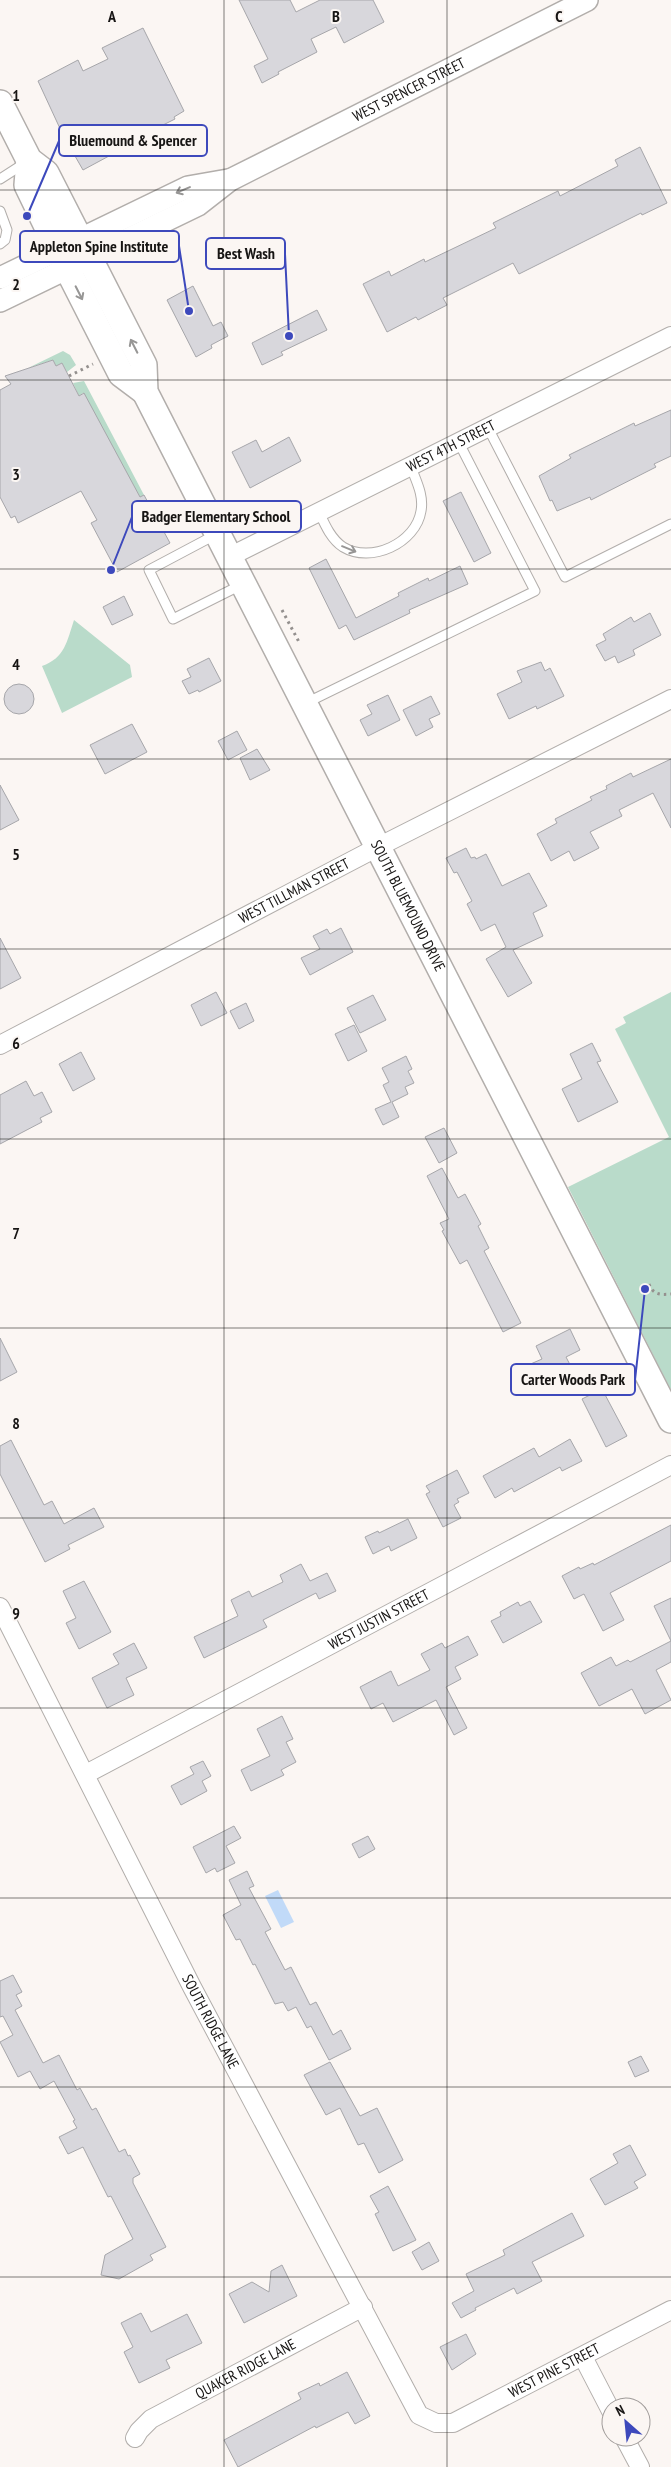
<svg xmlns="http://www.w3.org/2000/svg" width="671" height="2467" font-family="'PT Sans Narrow',sans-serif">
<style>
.green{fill:#b9dbca}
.water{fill:#c1daf8}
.building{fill:#d8d7dc;stroke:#a6a6aa}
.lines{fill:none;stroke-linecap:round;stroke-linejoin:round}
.service-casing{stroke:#b2aeab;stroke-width:11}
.minor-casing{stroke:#b2aeab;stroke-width:20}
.tertiary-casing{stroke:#b2aeab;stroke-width:24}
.secondary-casing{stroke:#b2aeab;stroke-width:28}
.path{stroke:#94908e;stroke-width:3;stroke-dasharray:2.5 4;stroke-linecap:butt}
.service{stroke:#fff;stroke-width:9}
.minor{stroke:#fff;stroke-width:18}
.tertiary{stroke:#fff;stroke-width:21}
.secondary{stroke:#fff;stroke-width:25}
.oneway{stroke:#979695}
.grid{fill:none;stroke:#171514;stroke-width:1;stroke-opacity:0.55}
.labels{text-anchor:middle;stroke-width:4;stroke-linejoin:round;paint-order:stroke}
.street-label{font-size:15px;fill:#171514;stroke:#fbf6f3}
.grid-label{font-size:16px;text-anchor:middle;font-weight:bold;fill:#171514;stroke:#fbf6f3;stroke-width:4;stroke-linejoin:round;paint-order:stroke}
.leader{fill:none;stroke:#3d49bc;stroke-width:2}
.callout-dot{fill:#3d49bc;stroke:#fbf6f3;stroke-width:2}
.callout{fill:#fbf6f3;stroke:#3d49bc;stroke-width:2}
.callout-label{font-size:16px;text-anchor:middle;font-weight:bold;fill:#171514}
</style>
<rect width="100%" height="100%" fill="#fbf6f3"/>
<!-- green -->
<g class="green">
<polygon points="63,351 70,355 76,365 67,372 62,363 56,366 53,360 28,368"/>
<polygon points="84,381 144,495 140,497 83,393 79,396 73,383"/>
<path d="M74 620 130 665 132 677 62 713 42 666C65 658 67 641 74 620Z"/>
<polygon points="671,992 671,1390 568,1187 669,1137 615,1029 626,1023 623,1017"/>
</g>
<!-- water -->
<polygon class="water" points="278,1890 294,1922 281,1928 265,1896"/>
<!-- building -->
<g class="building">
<polygon points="239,0 290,0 296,12 320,0 373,0 384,22 344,43 336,27 311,39 317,52 278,72 279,74 262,83 254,66 268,59"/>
<polygon points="143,28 184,111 174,117 175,119 155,129 154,127 144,132 141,126 117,139 122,149 83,170 63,135 38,81 78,60 83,71 108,59 102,48"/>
<polygon points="640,147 667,203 642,215 641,213 519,274 513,263 443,298 447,305 418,320 416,317 387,332 363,284 389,271 391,276 424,259 425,262 496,228 493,223 558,191 560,196 618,166 615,160"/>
<polygon points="193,286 213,326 221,322 228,336 211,345 212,348 196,357 167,300"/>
<polygon points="317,310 327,330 281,352 283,355 262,365 252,343"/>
<polygon points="53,360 56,366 62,363 79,396 84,393 140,497 144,495 170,543 117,572 91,523 97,520 81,491 18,523 15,516 11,518 0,497 0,390 11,384 5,376"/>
<polygon points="671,410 671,456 654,464 656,467 591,500 590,497 557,511 552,500 550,501 539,476 571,458 569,455 634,423 635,426"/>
<polygon points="289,437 301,461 250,488 232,452 256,440 262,452"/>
<polygon points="461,492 491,553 474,562 443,501"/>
<polygon points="326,559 356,618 399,596 398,593 428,578 429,581 460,566 468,584 409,610 410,613 354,640 346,625 339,629 309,568"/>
<polygon points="124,596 133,615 112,625 103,607"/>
<polygon points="650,613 661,635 633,650 635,655 618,663 615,656 605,661 596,645 606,640 603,634 631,617 634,622"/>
<polygon points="209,658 221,681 199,692 198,690 189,694 182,681 191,677 187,669"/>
<polygon points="541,662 545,671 550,668 564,696 537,709 536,706 509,719 497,694 522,682 517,671"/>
<circle cx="19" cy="699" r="15"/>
<polygon points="388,695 400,720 368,736 360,720 372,714 367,705"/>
<polygon points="431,696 440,714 429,719 433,727 416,736 403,710"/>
<polygon points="132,724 147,752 105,774 90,745"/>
<polygon points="237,731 247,750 228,760 218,741"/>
<polygon points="257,749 270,770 250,780 240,758"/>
<polygon points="671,759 671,828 653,793 619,810 622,816 590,832 599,848 574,861 569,851 551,861 537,834 557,823 555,819 592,800 590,797 607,789 606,786 631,773 633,777"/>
<polygon points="0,785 19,820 0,830"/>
<polygon points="466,848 471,858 475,857 476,859 486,854 502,886 529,873 547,906 533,913 543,936 513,950 532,983 508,997 486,959 506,947 495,924 481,931 467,904 472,901 457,872 454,873 446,858"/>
<polygon points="341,928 353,952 310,975 301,958 320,949 313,936 327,929 330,934"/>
<polygon points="0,938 21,978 0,989"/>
<polygon points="216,992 227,1013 201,1026 191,1005"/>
<polygon points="373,995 386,1020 360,1033 347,1008"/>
<polygon points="246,1003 254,1021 239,1029 230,1011"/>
<polygon points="354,1025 367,1051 348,1061 335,1034"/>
<polygon points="592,1043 601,1061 597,1062 618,1102 578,1122 562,1089 582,1079 570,1054"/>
<polygon points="81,1052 95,1079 73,1091 59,1064"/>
<polygon points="406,1056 412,1069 408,1071 414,1083 405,1087 408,1094 392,1102 399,1117 383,1125 375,1109 391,1102 383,1085 389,1082 382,1068"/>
<polygon points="26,1081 34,1096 42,1092 52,1112 40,1118 42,1122 0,1144 0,1095"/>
<polygon points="444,1128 457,1153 439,1163 425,1137"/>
<polygon points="442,1168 458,1198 465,1194 481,1224 478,1226 489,1248 484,1251 521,1323 503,1332 467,1260 460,1264 442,1231 444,1230 440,1223 449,1219 427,1176"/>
<polygon points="570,1329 580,1350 566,1357 578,1380 556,1391 550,1378 536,1385 526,1366 542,1359 536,1346"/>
<polygon points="0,1338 17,1372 0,1381"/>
<polygon points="602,1389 627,1436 606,1447 582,1399"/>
<polygon points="570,1439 582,1461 562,1471 560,1467 514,1492 512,1488 495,1498 483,1476 534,1448 539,1457"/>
<polygon points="11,1440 44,1505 52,1501 64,1524 94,1508 104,1527 68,1545 70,1549 45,1562 0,1474 0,1446"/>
<polygon points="457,1470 469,1493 457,1499 459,1502 454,1505 461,1518 443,1527 426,1494 430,1492 426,1486"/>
<polygon points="408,1519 417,1538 391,1551 389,1546 373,1554 365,1537 378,1531 379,1533"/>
<polygon points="671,1525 671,1561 610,1593 624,1620 603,1631 584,1594 574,1599 562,1576 579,1567 580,1569 593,1563 594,1565"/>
<polygon points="301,1564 310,1581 327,1573 336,1591 319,1599 316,1593 263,1620 267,1627 204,1658 194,1637 238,1616 231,1600 249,1591 252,1597 283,1582 280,1575"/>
<polygon points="84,1581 111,1632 79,1649 66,1623 76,1618 63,1591"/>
<polygon points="671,1598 671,1641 654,1606"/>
<polygon points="530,1601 542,1622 503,1643 491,1621 501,1616 500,1612 518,1602 520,1606"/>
<polygon points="468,1636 478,1655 455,1667 461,1679 446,1687 467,1728 454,1735 436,1700 393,1722 383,1703 371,1709 360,1687 391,1671 398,1686 430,1670 421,1654 442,1643 445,1648"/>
<polygon points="671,1641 671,1662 656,1670 671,1700 645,1714 632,1689 599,1706 581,1673 611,1657 616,1666 628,1660 630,1662"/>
<polygon points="134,1643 147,1668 126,1678 134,1695 107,1708 92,1678 119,1664 113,1654"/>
<polygon points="282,1716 293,1739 286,1742 296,1762 281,1770 284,1775 251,1791 241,1770 270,1756 257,1729"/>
<polygon points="203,1761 211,1776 202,1781 207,1791 181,1805 171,1786 194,1774 190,1767"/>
<polygon points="234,1826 241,1838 226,1846 235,1863 217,1872 215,1868 206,1873 193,1847"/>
<polygon points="368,1836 375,1849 359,1858 352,1844"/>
<polygon points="247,1871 254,1886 249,1888 271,1929 265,1932 285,1970 291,1967 310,2005 316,2002 333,2035 341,2030 351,2049 329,2060 311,2026 307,2028 296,2007 288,2011 283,2002 275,2004 255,1964 253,1965 240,1939 236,1940 223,1915 241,1905 229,1880"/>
<polygon points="13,1975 22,1992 16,1995 22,2006 15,2010 43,2063 59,2055 77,2090 80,2088 92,2110 96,2108 119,2152 125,2149 128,2156 130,2155 140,2174 133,2178 133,2183 166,2247 150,2255 153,2260 119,2279 101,2275 105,2255 133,2239 111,2196 108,2197 83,2147 68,2154 59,2137 77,2128 73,2121 75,2120 54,2081 40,2089 30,2071 18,2077 0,2042 13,2035 3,2016 0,2017 0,1981"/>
<polygon points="641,2056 649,2071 635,2077 628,2062"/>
<polygon points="330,2062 360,2116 377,2108 403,2160 379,2173 364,2143 358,2145 340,2108 326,2115 304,2075"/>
<polygon points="630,2145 646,2175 634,2182 638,2188 605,2205 590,2179 618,2163 613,2154"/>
<polygon points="388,2186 416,2240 393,2251 375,2214 379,2212 370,2196"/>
<polygon points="572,2213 584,2236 532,2262 542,2281 517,2294 514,2288 475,2308 476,2310 461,2318 452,2303 474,2291 466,2274 505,2255 503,2250"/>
<polygon points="429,2242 439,2261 422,2270 412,2252"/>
<polygon points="282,2265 297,2296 244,2323 229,2294 252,2282 269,2292 271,2271"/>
<polygon points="141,2313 151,2332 187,2314 202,2343 166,2360 170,2368 139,2383 124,2352 133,2347 121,2323"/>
<polygon points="466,2334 476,2354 452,2370 440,2347"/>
<polygon points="347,2372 370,2416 355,2424 348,2412 316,2428 315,2426 238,2467 224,2440 301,2399 298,2393 319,2383 320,2386"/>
</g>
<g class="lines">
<!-- service casing -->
<g class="service-casing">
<g id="service">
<polyline points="0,179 25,163"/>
<polyline points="0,211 7,230 5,240 0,244"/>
<polyline points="488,428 565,577 671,524"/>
<path d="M319 512C325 525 331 539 343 547 371 564 416 543 421 511 424 495 416 481 411 467"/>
<polyline points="215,535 149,570 173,619 241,585"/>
<polyline points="306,703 535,591 459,443"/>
</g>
</g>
<!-- minor casing -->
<g class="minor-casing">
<g id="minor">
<path id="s1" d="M229 557 671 336"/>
<path id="s2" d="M0 1045 378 847 671 699"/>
<path id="s3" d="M0 1607 192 1987 419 2415 436 2423H453L671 2310"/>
<path id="s4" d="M86 1774 671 1465"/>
<polyline points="583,2357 611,2411"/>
<polyline points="624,2437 640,2467"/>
<path id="s5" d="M135 2438 139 2431 151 2419 363 2307"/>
</g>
</g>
<!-- tertiary casing -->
<g class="tertiary-casing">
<g id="tertiary">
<polyline points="0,278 188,187 228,180"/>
<path id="s6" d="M0 301 198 205 230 180 587 0"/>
</g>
</g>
<!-- secondary casing -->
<g class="secondary-casing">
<g id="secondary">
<path id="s7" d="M0 103 29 160 46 173 144 365 145 392 671 1420"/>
<polyline points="29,160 27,185 67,268 121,374 145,392"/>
</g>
</g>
<!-- path -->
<g class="path">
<polyline points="69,376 93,364"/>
<polyline points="282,610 299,642"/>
<path d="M649 1284C653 1295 661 1295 671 1294"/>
</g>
<!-- service -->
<use href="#service" class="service"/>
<!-- minor -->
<use href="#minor" class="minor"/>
<!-- tertiary -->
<use href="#tertiary" class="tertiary"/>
<!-- secondary -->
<use href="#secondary" class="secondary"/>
</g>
<!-- one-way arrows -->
<defs><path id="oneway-shaft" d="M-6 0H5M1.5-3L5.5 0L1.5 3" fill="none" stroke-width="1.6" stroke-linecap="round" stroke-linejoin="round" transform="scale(1.25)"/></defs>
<g class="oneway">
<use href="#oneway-shaft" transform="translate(183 190) rotate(157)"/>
<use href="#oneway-shaft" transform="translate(79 293) rotate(63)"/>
<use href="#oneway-shaft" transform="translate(134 346) rotate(-117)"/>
<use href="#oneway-shaft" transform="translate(349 549) rotate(22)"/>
</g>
<!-- grid -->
<path class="grid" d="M224 0V2467M447 0V2467M0 190H671M0 380H671M0 569H671M0 759H671M0 949H671M0 1139H671M0 1328H671M0 1518H671M0 1708H671M0 1898H671M0 2087H671M0 2277H671"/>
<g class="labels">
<!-- street labels -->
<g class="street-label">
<text dy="5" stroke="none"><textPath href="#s6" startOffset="461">WEST SPENCER STREET</textPath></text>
<text dy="5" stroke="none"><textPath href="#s1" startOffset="248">WEST 4TH STREET</textPath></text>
<text dy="5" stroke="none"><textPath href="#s2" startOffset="332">WEST TILLMAN STREET</textPath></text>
<text dy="5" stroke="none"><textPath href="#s7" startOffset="905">SOUTH BLUEMOUND DRIVE</textPath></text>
<text dy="5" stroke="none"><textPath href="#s4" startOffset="331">WEST JUSTIN STREET</textPath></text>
<text dy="5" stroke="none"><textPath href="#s3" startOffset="465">SOUTH RIDGE LANE</textPath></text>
<text dy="5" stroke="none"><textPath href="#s5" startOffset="132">QUAKER RIDGE LANE</textPath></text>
<text dy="5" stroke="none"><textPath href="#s3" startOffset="1060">WEST PINE STREET</textPath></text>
</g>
</g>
<g class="grid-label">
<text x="112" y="22">A</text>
<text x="336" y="22">B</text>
<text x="559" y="22">C</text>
<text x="16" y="101">1</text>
<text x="16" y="290">2</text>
<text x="16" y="480">3</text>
<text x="16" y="670">4</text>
<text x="16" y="860">5</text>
<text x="16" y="1049">6</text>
<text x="16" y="1239">7</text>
<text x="16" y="1429">8</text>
<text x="16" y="1619">9</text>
</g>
<!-- callouts -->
<path class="leader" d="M27 216L59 141M189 311L179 246M289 336L285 254M111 570L132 517M645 1289L635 1380"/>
<g class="callout-dot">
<circle cx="27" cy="216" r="5"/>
<circle cx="189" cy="311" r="5"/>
<circle cx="289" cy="336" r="5"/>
<circle cx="111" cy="570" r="5"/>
<circle cx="645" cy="1289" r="5"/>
</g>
<g class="callout">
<rect x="59" y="125" width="148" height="31" rx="5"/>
<rect x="20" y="231" width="159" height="31" rx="5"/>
<rect x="206" y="238" width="79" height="31" rx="5"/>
<rect x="132" y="501" width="169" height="31" rx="5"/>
<rect x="511" y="1364" width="124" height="31" rx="5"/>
</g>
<g class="callout-label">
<text x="133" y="146">Bluemound &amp; Spencer</text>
<text x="99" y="252">Appleton Spine Institute</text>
<text x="246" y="259">Best Wash</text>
<text x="216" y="522">Badger Elementary School</text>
<text x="573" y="1385">Carter Woods Park</text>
</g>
<!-- north arrow -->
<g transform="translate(626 2422) rotate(333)"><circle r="24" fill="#fbf6f3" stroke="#a09c9a"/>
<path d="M0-4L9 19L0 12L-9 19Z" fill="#3d49bc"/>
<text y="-8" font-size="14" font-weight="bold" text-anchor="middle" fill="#171514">N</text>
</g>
</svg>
